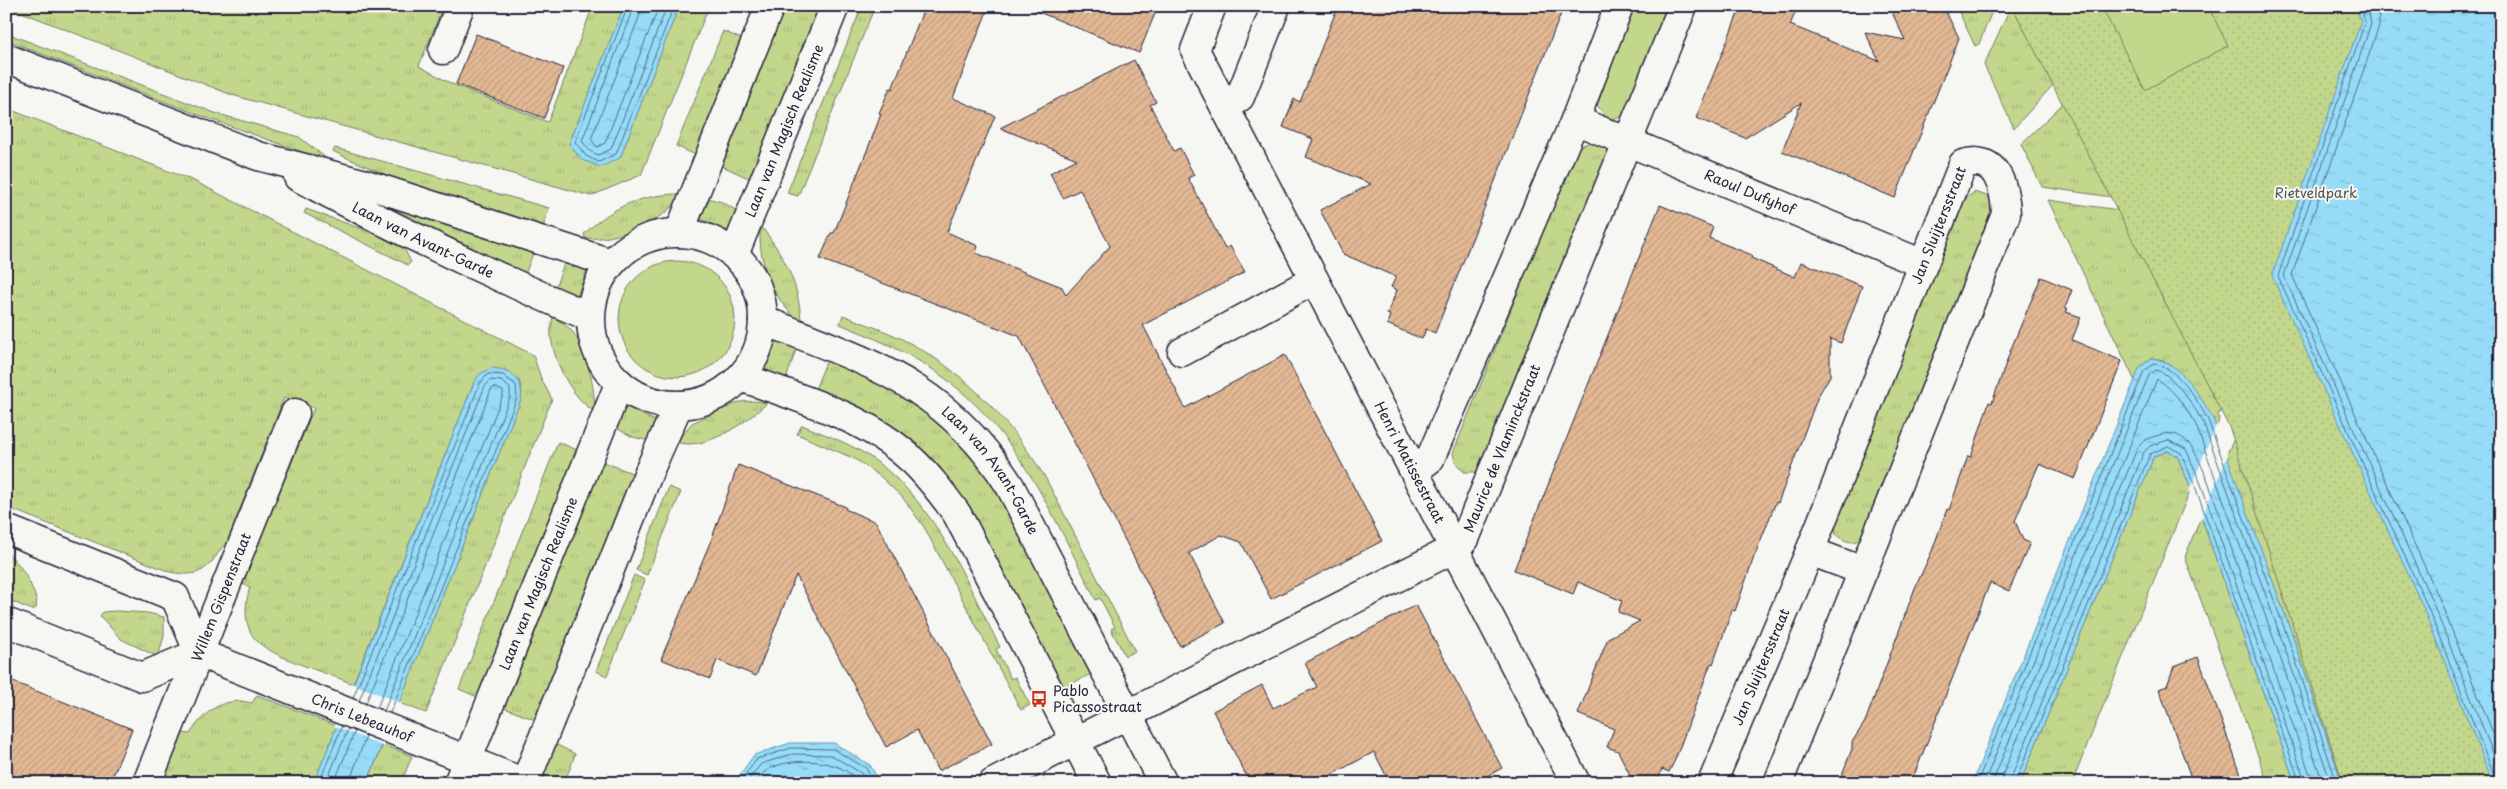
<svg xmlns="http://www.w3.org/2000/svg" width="2507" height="789" font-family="'Playpen Sans',sans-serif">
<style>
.grass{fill:url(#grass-tufts);stroke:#727c64}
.park{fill:url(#park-dots);stroke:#727c64}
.garden{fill:#c3d78c;stroke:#727c64}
.water{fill:url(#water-ripples);stroke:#6892ac}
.pier{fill:#f6f6f2}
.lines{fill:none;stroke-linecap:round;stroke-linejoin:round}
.shore{stroke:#506c87;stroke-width:1}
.building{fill:url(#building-hatch);stroke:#22223b}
.minor-casing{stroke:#22223b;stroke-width:31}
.tertiary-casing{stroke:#22223b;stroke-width:31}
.secondary-casing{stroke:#22223b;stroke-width:31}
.minor{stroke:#f6f6f2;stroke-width:28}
.tertiary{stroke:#f6f6f2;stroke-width:28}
.secondary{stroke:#f6f6f2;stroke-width:28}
.labels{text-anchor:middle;stroke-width:4;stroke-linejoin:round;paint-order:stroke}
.street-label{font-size:14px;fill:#22223b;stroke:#f6f6f2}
.park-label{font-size:14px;fill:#525853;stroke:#f6f6f2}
.poi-label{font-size:14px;fill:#22223b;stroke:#f6f6f2;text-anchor:start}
</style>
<defs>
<pattern id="grass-tufts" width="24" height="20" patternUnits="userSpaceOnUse" patternTransform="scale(1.25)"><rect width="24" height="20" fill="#c3d78c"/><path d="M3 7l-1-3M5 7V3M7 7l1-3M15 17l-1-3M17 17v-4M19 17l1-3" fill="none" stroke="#a7b87a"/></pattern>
<pattern id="park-dots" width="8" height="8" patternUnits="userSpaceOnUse" patternTransform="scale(1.25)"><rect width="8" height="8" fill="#c3d78c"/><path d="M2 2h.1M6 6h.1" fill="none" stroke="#a7b87a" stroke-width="1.8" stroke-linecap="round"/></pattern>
<pattern id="water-ripples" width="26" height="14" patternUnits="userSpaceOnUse" patternTransform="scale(1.25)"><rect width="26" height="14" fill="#96dcf8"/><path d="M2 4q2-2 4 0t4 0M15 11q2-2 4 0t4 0" fill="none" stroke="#81bcd6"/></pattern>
<pattern id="building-hatch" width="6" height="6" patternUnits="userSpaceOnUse" patternTransform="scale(1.25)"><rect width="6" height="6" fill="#e3b894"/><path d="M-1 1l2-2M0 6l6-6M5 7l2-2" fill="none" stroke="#c29e80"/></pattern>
</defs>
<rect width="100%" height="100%" fill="#f6f6f2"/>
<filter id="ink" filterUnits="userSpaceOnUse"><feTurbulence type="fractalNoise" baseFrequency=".02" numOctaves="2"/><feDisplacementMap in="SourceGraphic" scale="10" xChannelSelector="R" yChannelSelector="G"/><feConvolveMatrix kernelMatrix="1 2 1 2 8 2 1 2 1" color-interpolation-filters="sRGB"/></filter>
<g filter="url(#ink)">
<!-- grass -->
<g class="grass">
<polygon points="6,6 443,6 419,66 452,84 548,122 593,6 624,6 569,144 620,158 679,6 709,6 641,175 591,196 232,95"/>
<polygon points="784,6 824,6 755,181 720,165"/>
<polygon points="862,6 875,6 798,196 787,193"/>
<polygon points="1956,6 1994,6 1979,44 1975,46"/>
<polygon points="2011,6 2032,6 2062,75 2014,128 1984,65"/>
<polygon points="723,31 746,41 700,157 676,146"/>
<polygon points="6,33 215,113 299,137 326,158 325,160 199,115 6,40"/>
<polygon points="2076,91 2140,201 2042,187 2021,144"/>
<path d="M6 108 194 181 533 355 542 381 552 399 426 713 399 703 521 399C524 385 518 376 505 370L475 380 353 684C329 673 271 658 255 639 243 624 245 604 250 587L242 584 314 408 284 398 226 545 223 546C207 570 201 578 170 572L6 507Z"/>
<polygon points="1593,141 1606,148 1610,156 1479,472 1464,472 1455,462 1453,453 1574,153 1578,147"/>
<path d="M335 148 549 208 543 227 395 180C375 168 353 162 333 151Z"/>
<path d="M1974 192 1987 196 1995 203V218L1867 535C1855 544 1848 544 1836 535L1834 522 1962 202Z"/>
<polygon points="362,194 535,248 524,277 362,202"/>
<path d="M675 194 682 195C666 221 615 242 585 238L584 234C611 208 637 196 675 194Z"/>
<polygon points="707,198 722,202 741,213 734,234 699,218"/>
<polygon points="2048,200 2147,214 2226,395 2218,416 2219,417 2217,429 2164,360 2152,358 2140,367 2135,381"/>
<polygon points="306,209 401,243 411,262 408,265 304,213"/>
<path d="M763 229C785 257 798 283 801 319L797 320C772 296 759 264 760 231Z"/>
<polygon points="566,258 588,267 576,299 554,291"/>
<path d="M843 315C862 323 882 329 900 338 963 369 1008 418 1045 477L1135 651 1125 656 1111 629 1115 627 1100 598 1096 600C1052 514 1016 425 932 369 903 350 872 337 840 324Z"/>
<path d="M553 317C558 320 564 323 569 328 587 346 595 388 595 412 572 398 554 363 551 336 550 330 552 323 553 317Z"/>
<polygon points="776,337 797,347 785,382 762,372"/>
<polygon points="828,357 869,373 955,433 999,489 1095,672 1061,689 965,504 814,392"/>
<path d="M756 401 767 403C747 422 705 452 676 442L692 423 739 402Z"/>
<polygon points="624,406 658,422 650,441 633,437 616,428"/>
<path d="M802 425C828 436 855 445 877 462 938 508 966 582 1000 647L996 649 1011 679 1015 677 1030 705 1021 710 924 527 903 498 881 477 855 459 797 434Z"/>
<polygon points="2240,426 2376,783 2342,783 2294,639 2226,456"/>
<polygon points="558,442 582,452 482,699 459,689"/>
<polygon points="2168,451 2177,456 2191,488 2072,783 2020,783 2154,456"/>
<polygon points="601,461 637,475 538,721 502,707"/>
<polygon points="669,487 681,492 647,575 636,570"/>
<polygon points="2201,517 2295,783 2268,783 2185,557"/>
<path d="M6 552C18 559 40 595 36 608L32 610 6 599Z"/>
<polygon points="634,575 645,580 607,676 596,671"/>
<polygon points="116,611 148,613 164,617 164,636 158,657 121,639 100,616 103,612"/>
<path d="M257 695 337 726 314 783H161L181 733 190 734C205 711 223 696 252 703Z"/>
<path d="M553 743 575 754C567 777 566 789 538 778Z"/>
<polygon points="383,745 412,756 401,783 367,783"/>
</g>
<!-- park -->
<polygon class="park" points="2012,6 2501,6 2501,783 2343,783 2230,429"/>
<!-- garden -->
<g class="garden">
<polygon points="1634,6 1673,6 1632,109 1619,118 1607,119 1597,105"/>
<polygon points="2101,6 2208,6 2228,46 2145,90"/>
<circle cx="677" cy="319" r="58"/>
</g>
<!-- water -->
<g class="water">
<polygon points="624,6 679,6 620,158 600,167 582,160 569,144"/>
<polygon points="2355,6 2501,6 2501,783 2493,783 2422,605 2272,276 2361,21"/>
<path d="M2152 358C2181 362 2199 395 2213 418L2294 639 2342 783H2295L2191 488 2177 456 2168 451 2154 456 2020 783H1972L2140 367Z"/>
<path d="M491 368C510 369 524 379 521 399L367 783H314L475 380 480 374Z"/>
<polygon points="790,743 834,743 870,765 880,783 734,783 754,755"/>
</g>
<!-- pier -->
<g class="pier">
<polygon points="2217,423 2228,455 2200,522 2189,491"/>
<polygon points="351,683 402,703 385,747 334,726"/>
</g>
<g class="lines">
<!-- shore -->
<g class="shore">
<polyline points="628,6 575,142 586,156 599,162 616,154 674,6"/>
<polyline points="634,6 582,141 590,151 598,155 611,149 667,6"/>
<polyline points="642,6 640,15 591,139 597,147 605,143 659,6"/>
<polyline points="2361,6 2365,22 2278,276 2426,603 2497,783"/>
<polyline points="2367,6 2371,24 2284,276 2432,601 2501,773"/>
<polyline points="2375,6 2379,18 2379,26 2292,275 2439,598 2501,753"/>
<polyline points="353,698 480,383 488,374 503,375 516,385 517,398 390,713"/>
<polyline points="359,701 485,386 491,380 501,381 510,388 510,397 384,711"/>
<polyline points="366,703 491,390 494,387 503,391 503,395 377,708"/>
<polyline points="319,783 342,726"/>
<polyline points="326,783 348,729"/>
<polyline points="334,783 355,731"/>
<polyline points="349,783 366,736"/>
<polyline points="739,783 757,759 791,748 833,749 866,768 874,783"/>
<polyline points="746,783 761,764 792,754 831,755 861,773 867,783"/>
<path d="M756 783C759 779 762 773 766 771 787 756 845 757 858 783"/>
<path d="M1977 783 2144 371 2154 364C2177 366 2198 401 2208 420L2289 641 2337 783"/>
<path d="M1984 783 2149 375 2156 370C2174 374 2194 407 2203 422L2283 643 2331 783"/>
<path d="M1992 783 2157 379C2175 390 2186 408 2196 425L2276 645 2323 783"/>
<path d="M2002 783 2003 774 2137 449C2142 441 2148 438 2156 436 2188 424 2198 458 2208 481L2313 783"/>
<polyline points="2009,783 2144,452 2150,446 2168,440 2186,449 2201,484 2306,783"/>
<polyline points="2015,783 2150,454 2168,446 2181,453 2195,486 2300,783"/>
</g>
</g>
<!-- building -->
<g class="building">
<polygon points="925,6 989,6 953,98 995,116 947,232 978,246 976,253 1062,287 1066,295 1110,246 1080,190 1063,198 1050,173 1077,159 1000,128 1134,60 1156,102 1150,105 1174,151 1180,148 1194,175 1188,178 1213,225 1225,249 1230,246 1245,272 1143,325 1173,384 1185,408 1285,355 1382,541 1271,599 1241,542 1221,535 1189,553 1225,623 1180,646 1019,336 820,259 831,233 834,233 872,138 881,114 879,113 890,88 892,89"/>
<polygon points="1024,6 1158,6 1139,53"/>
<polygon points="1338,6 1564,6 1435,333 1426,329 1422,339 1387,324 1390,315 1387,314 1397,290 1391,287 1396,277 1343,254 1320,210 1371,184 1306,157 1313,139 1283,127 1294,99 1300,102"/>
<polygon points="1741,6 1798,6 1790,25 1879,61 1865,32 1905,40 1889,6 1943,6 1959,38 1895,198 1782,151 1801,103 1745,138 1696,118"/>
<polygon points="476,34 563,68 544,118 456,84"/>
<polygon points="1660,205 1713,227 1709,238 1752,255 1751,258 1795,277 1801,262 1862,286 1841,343 1830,339 1830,376 1818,396 1778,503 1776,502 1754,557 1735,611 1732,610 1713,664 1711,663 1675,760 1669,772 1662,769 1657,783 1634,783 1618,751 1607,747 1614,729 1578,714 1608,638 1640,621 1618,612 1622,601 1578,582 1573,594 1514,570"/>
<polygon points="2041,277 2072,290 2065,308 2068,309 2066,312 2081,317 2072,340 2122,361 2075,479 2039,464 2015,521 2023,540 2030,543 2009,591 1990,583 1911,783 1856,783 1841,777 1852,749 1852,742 1865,722 1915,588 1932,551 1947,509 1949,510 1968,456 1971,457 1989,402 1992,403 2011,349"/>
<polygon points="738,465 846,507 845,509 876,522 992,744 938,771 917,730 886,747 796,575 756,676 717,660 710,679 661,659 712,538"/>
<polygon points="1416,605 1502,768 1474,783 1390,783 1374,752 1316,783 1250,783 1213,711 1262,685 1273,708 1317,687 1305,663"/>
<polygon points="2198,657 2231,747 2244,783 2193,783 2159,689 2167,686 2174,666"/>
<polygon points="6,679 132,729 110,783 6,783"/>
</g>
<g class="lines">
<!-- minor casing -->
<g class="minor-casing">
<g id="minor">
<path id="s1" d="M1212 6 1195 50 1576 783"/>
<polyline points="443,50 460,6"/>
<polyline points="1225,107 1240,97 1276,6"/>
<path id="s2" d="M1575 120 1923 264"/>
<polyline points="1182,352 1314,280"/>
<polyline points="1414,471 1430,459 1575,120 1619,6"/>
<polyline points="6,529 175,597 199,653"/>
<polyline points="1810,551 1863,571"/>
<path id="s3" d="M6 622 142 677 199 653 525 783"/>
<path id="s4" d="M147 783 295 413"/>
<path id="s5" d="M458 783 619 384"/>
<polyline points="525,783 650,469 678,406"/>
<path id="s6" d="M993 783 1459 546 1465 539 1683 6"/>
<path id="s7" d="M1712 783 1810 551 1963 164C1997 153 2005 188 2006 214L1778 783"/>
</g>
</g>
<!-- tertiary casing -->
<g class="tertiary-casing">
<g id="tertiary">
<path id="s8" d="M763 320C869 363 945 383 1010 486L1163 783"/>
<path d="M741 377C800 399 866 416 913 461 930 477 943 495 957 514L1097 783"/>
</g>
</g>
<!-- secondary casing -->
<g class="secondary-casing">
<g id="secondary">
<polyline points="6,58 258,156 366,184 611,263"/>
<path id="s9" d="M298 177C393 228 491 275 590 317"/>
<circle cx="677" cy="319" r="86"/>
<polyline points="679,233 770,6"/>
<path id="s10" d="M734 255 835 6"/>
</g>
</g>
<!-- minor -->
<use href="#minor" class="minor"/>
<!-- tertiary -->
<use href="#tertiary" class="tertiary"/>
<!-- secondary -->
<use href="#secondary" class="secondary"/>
</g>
</g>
<!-- icons -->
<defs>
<g id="bus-bare" transform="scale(1.35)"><path d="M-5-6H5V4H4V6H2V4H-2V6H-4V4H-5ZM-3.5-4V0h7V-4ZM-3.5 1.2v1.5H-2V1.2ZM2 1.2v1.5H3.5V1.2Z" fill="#c8321e" stroke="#f6f6f2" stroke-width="2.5" paint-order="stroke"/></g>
</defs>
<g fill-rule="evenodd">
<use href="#bus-bare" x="1039" y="699"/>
</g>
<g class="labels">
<!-- street labels -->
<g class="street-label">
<text dy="5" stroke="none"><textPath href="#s10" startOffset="134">Laan van Magisch Realisme</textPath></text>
<text dy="5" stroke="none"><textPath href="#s2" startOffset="189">Raoul Dufyhof</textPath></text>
<text dy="5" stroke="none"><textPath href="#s7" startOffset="602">Jan Sluijtersstraat</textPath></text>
<text dy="5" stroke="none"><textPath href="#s9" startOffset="140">Laan van Avant-Garde</textPath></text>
<text dy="5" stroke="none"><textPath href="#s6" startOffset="630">Maurice de Vlaminckstraat</textPath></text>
<text dy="5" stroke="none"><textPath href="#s1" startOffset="512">Henri Matissestraat</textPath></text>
<text dy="5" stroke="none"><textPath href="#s8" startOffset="280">Laan van Avant-Garde</textPath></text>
<text dy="5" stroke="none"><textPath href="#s5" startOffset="215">Laan van Magisch Realisme</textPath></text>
<text dy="5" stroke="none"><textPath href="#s4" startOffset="200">Willem Gispenstraat</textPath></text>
<text dy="5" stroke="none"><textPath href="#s7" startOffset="126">Jan Sluijtersstraat</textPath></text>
<text dy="5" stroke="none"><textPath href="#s3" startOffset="384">Chris Lebeauhof</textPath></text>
</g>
<!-- park labels -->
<g class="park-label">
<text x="2316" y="198">Rietveldpark</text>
</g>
<!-- poi labels -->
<g class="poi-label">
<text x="1053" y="696">Pablo<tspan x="1053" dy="16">Picassostraat</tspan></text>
</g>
</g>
<!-- margin -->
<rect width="2507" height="789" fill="none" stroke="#f6f6f2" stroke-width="25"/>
<rect x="12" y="12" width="2482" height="764" fill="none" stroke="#22223b" stroke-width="2" filter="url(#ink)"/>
</svg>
